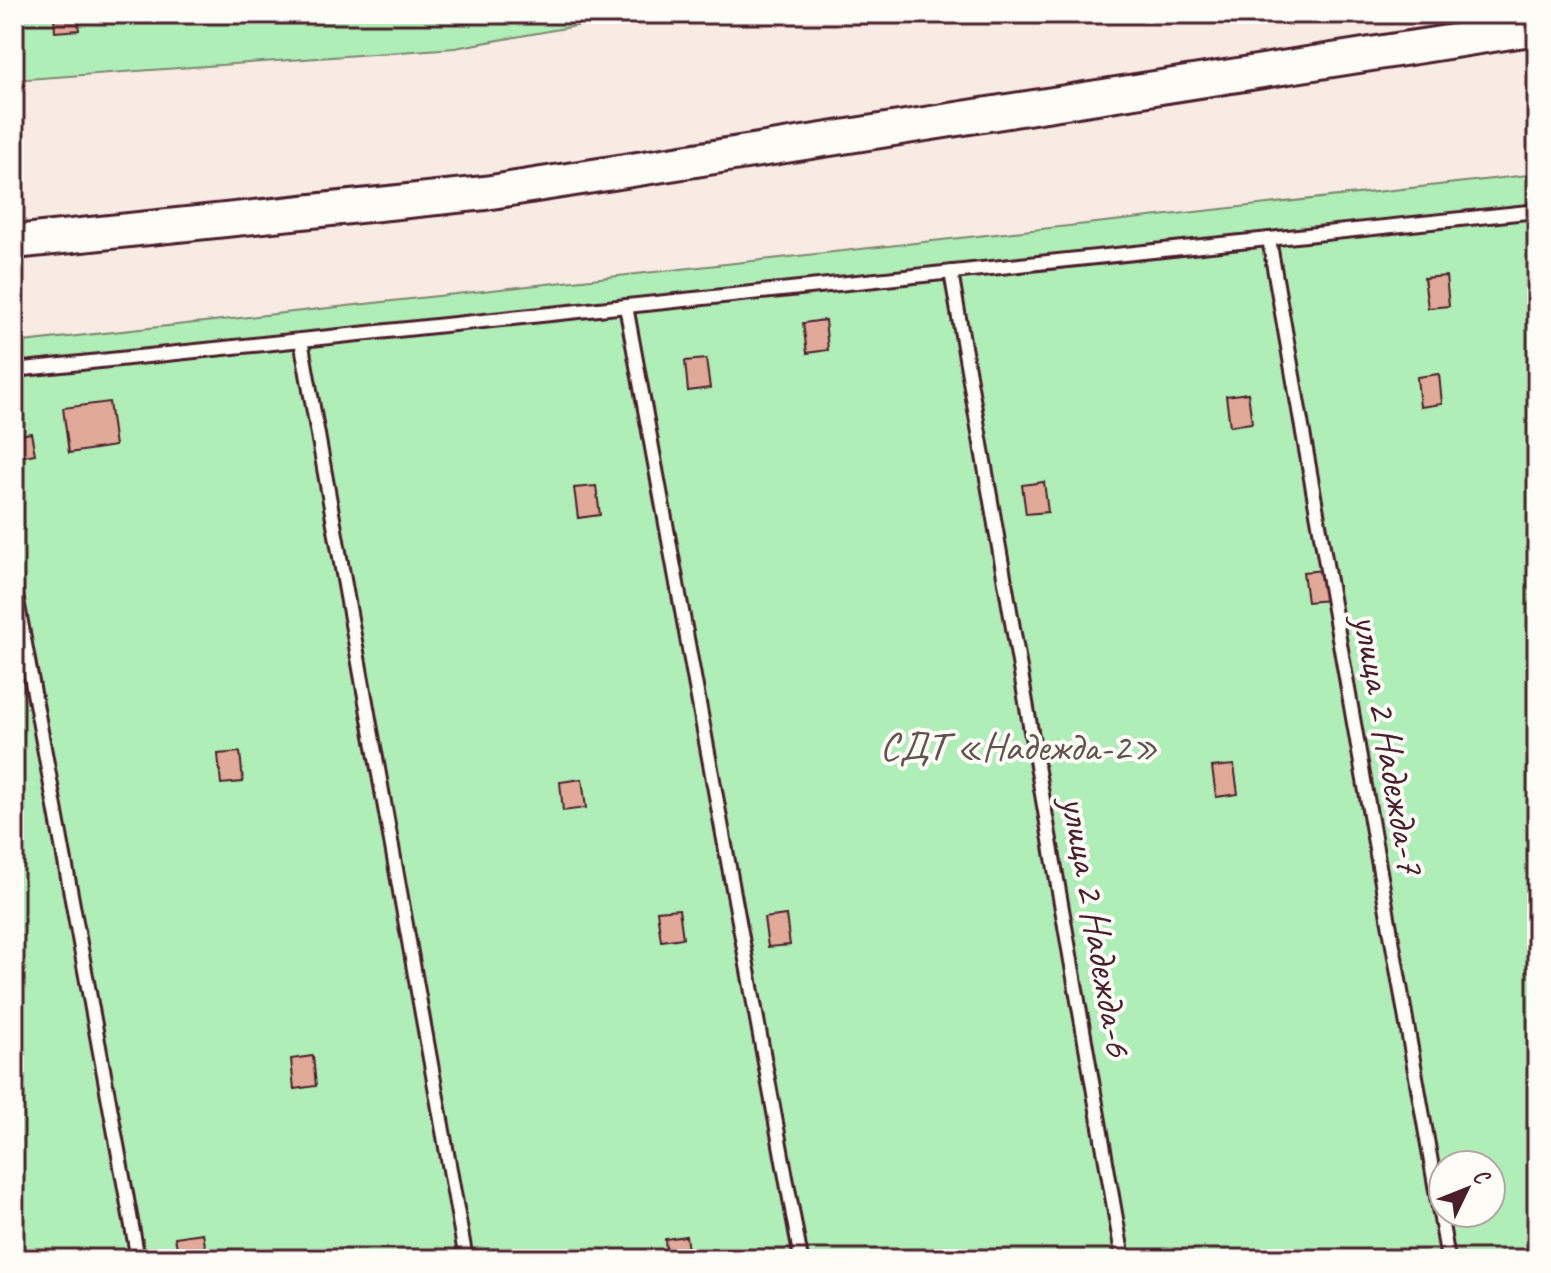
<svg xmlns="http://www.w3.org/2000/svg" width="1551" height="1273" font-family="Caveat,sans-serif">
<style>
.green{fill:#afeeb6;stroke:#7c8670;stroke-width:2;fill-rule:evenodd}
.building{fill:#e0a998;stroke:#4a1f2b;stroke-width:2}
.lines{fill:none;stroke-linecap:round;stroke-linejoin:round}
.service-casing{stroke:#4a1f2b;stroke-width:18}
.tertiary-casing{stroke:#4a1f2b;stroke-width:38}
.service{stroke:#fdfcf7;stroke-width:12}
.tertiary{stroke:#fdfcf7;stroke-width:32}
.labels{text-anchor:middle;stroke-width:8;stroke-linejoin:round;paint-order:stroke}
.street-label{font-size:40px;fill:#4a1f2b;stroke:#fdfcf7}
.park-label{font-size:40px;fill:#63534e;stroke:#fdfcf7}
</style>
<rect width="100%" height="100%" fill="#f7ebe4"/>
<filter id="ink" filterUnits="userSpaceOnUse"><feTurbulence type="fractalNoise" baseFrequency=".0125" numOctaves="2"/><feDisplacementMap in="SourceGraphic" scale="16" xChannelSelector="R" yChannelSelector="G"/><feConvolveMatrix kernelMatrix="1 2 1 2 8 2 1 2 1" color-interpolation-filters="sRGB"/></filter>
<g filter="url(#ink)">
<!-- green -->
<g class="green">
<polygon points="14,14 642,14 455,48 14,80"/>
<path d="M1537 174V1259H14V343ZM1443 1165H1491V1213H1443Z"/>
</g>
<!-- building -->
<g class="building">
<polygon points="54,14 78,14 79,30 55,32"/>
<polygon points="1446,276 1449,306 1428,308 1424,278"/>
<polygon points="825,320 828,350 807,353 803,323"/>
<polygon points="706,359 710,388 688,391 685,361"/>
<polygon points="1439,374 1442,404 1420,407 1417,377"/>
<polygon points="1248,393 1252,423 1230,426 1226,396"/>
<polygon points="109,402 115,446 69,453 63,408"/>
<polygon points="31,433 35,454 14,458 14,436"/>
<polygon points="1044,482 1048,512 1026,514 1022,485"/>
<polygon points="596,486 600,515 578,518 574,488"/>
<polygon points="1325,570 1329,600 1307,602 1303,572"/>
<polygon points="240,752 243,782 221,784 218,754"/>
<polygon points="1234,765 1238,794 1216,797 1212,767"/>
<polygon points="582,779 586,808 563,811 560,782"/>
<polygon points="679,909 683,938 661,941 657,911"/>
<polygon points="786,915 790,945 768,947 764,918"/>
<polygon points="313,1056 316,1086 294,1089 291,1059"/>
<polygon points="203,1233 207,1259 179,1259 175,1237"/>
<polygon points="686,1236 689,1259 667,1259 665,1239"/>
</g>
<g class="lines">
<!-- service casing -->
<g class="service-casing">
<g id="service">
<polyline points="1269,239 1448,1259"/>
<polyline points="951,272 1123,1259"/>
<polyline points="626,306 801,1259"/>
<polyline points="301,340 466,1259"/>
<polyline points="14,370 1537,211"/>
<polyline points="14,584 138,1259"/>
</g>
</g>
<!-- tertiary casing -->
<g class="tertiary-casing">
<polyline id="tertiary" points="14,242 485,193 1537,28"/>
</g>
<!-- service -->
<use href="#service" class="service"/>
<!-- tertiary -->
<use href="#tertiary" class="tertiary"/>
</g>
</g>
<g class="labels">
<!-- street labels -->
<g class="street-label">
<text transform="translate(1390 744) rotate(80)" y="14">улица 2 Надежда-7</text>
<text transform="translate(1098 926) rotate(80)" y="14">улица 2 Надежда-6</text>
</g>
<!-- park labels -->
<g class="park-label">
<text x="1019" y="760">СДТ «Надежда-2»</text>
</g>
</g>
<!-- margin -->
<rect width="1551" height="1273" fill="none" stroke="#fdfcf7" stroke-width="48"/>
<rect x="24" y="24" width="1503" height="1225" fill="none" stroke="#4a1f2b" stroke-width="3" filter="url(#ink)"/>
<!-- north arrow -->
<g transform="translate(1467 1189) rotate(47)"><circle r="38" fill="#fdfcf7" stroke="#b5a4a5" stroke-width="2"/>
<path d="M0-6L14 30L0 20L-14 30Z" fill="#4a1f2b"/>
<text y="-12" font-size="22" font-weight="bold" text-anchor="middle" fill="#4a1f2b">С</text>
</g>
</svg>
